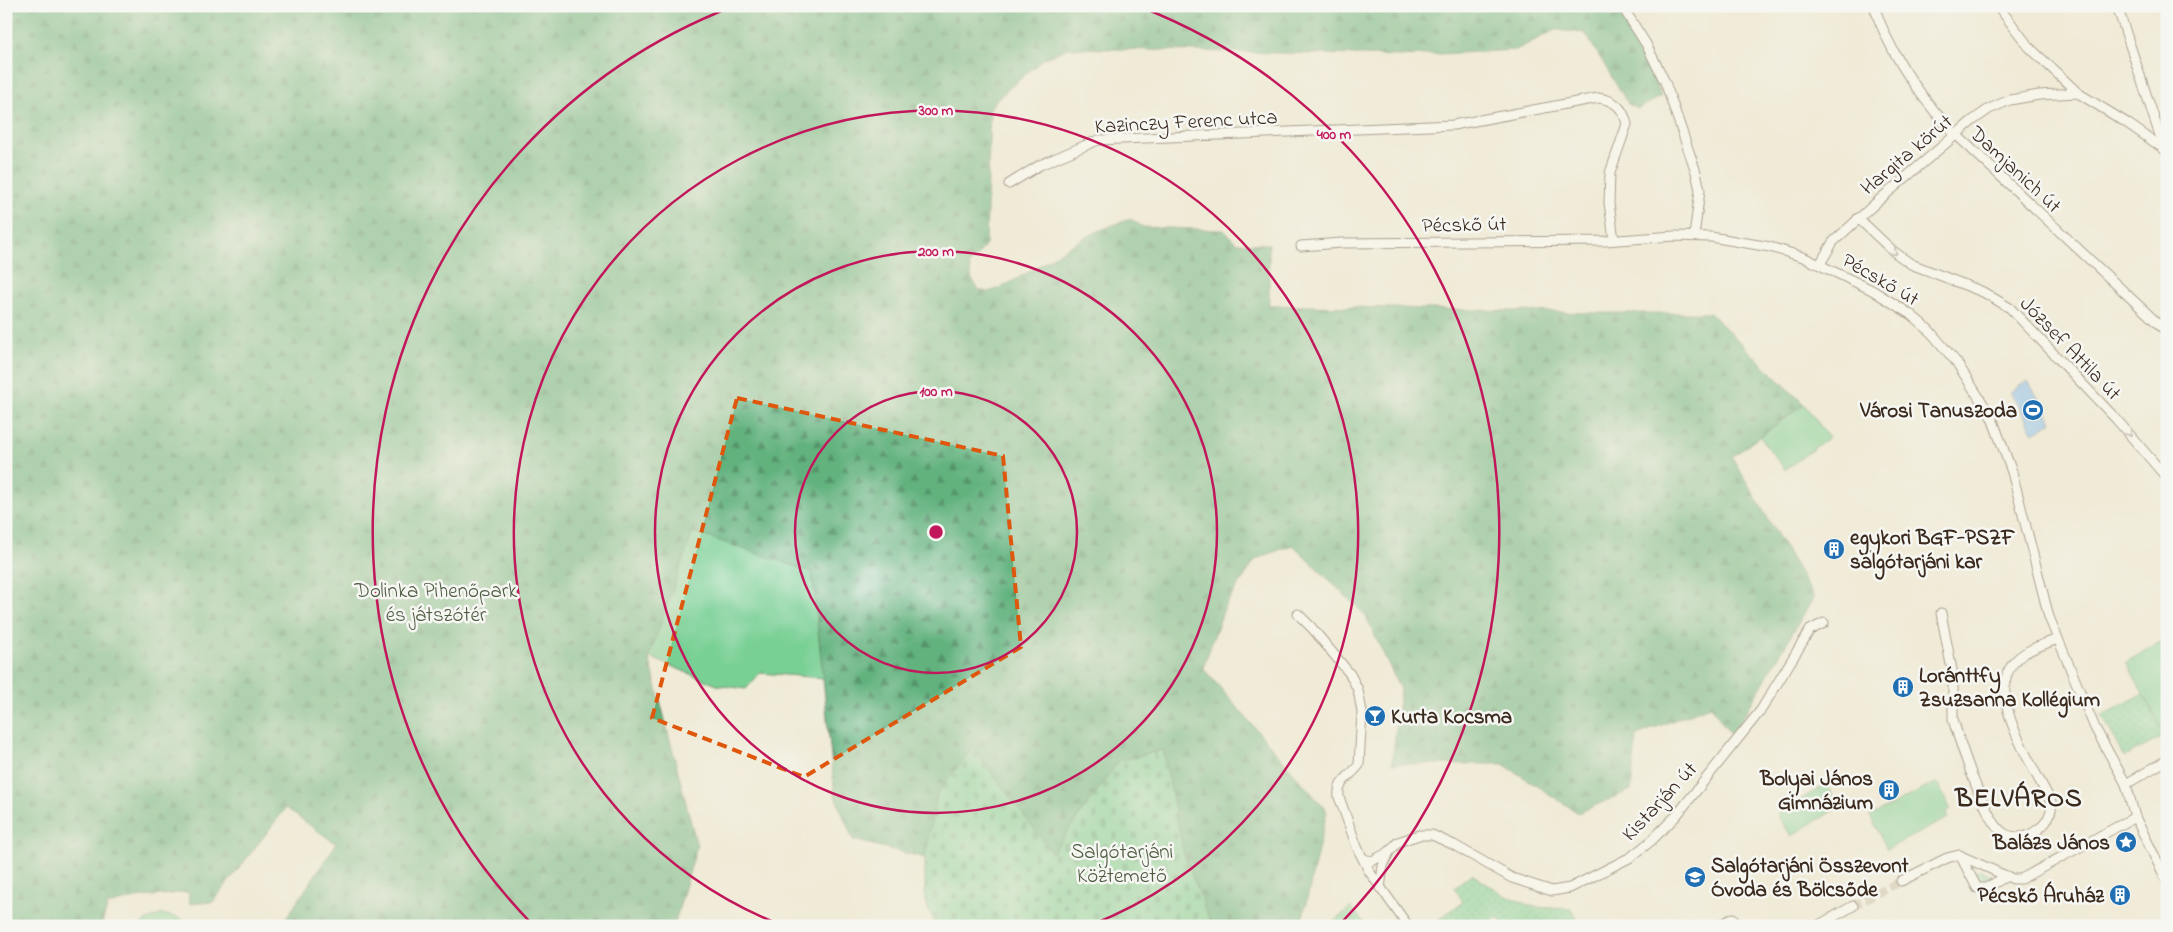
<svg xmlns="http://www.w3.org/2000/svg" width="2173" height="932" font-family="'Indie Flower',sans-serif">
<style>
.grass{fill:url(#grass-dots);stroke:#5a7d5a}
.forest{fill:url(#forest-firs);stroke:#4e6e4e}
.cemetery{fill:url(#cemetery-stones);stroke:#5a7d5a}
.garden{fill:#79d095;stroke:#5a7d5a}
.water{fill:#81bdf4;stroke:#5e7489}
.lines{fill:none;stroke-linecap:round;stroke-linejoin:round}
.street-tunnel{stroke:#ccc4b2;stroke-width:9;stroke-dasharray:9 4.5;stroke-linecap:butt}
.street-casing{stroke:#56473a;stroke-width:11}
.street{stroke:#fff;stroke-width:9}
.oneway{stroke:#a79f9a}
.marked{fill:none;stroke:#df570d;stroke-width:4;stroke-dasharray:10 6;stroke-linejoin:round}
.ring{fill:none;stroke:#c2185b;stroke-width:2.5}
.labels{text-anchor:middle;stroke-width:5;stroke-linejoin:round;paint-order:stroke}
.street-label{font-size:21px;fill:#3b2a1e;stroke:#f6f6f2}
.poi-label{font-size:21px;font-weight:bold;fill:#3b2a1e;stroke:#f6f6f2;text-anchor:end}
.park-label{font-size:21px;fill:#4e5c42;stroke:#f6f6f2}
.district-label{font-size:26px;font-weight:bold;letter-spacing:1px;fill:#3b2a1e;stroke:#f6f6f2}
.centre{fill:#c2185b;stroke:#f6f6f2;stroke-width:2.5}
.ring-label{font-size:15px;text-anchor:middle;font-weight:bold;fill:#c2185b;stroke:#f6f6f2;stroke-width:5;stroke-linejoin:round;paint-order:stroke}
</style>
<defs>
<pattern id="grass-dots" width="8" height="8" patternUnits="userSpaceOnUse" patternTransform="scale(1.25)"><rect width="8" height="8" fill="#79d095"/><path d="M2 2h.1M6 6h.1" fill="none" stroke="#64a979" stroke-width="1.8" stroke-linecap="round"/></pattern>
<pattern id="forest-firs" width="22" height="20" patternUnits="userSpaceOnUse" patternTransform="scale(1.25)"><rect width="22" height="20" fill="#62b27e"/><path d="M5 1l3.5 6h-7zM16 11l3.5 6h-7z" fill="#529167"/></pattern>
<pattern id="cemetery-stones" width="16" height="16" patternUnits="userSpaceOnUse" patternTransform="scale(1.25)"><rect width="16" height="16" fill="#79d095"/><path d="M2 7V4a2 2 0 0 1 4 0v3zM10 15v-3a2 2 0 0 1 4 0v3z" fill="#64a979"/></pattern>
</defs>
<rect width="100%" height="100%" fill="#f6f6f2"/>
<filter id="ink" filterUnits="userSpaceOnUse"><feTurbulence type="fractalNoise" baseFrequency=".02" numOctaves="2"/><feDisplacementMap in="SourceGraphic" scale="10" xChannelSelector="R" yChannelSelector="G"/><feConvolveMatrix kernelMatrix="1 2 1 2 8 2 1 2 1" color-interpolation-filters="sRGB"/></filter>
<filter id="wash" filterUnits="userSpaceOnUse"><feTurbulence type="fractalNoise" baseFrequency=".0096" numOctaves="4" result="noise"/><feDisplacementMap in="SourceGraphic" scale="20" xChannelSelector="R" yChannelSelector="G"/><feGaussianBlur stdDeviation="1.12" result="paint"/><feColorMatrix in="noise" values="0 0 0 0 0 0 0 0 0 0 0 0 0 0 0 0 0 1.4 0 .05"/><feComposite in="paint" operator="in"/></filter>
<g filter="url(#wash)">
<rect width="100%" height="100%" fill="#f0ebd7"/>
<!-- grass -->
<g class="grass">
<polygon points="2143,694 2166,736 2124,757 2102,715"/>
<polygon points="1981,870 1997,879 1983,887 1975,875 1976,871"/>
<polygon points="1472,874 1504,895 1535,907 1572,909 1581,926 1504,926 1498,917 1485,926 1443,926 1439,919 1463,902 1454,887"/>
</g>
<!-- forest -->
<path class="forest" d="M6 6H1187L1191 9 1282 6H1615L1644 53 1661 97 1638 109 1628 104 1585 33 1555 30 1516 50 1402 56 1068 48 1043 59 994 102 990 109 986 245 969 265 972 279 979 290 988 292 1000 288C1047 264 1078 234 1131 219L1143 227 1224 230 1237 243 1269 244V305L1598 313H1710L1804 404 1732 457 1814 597 1732 736 1710 706 1637 735 1631 790 1578 813 1503 764H1392L1400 689 1365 615 1293 545 1256 559 1225 606 1203 668 1327 811 1301 926H1212L1184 855 1163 750 1119 761 1052 853 937 793 925 858 853 840 835 796 812 572 649 657 697 846 674 926H281L336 844 286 808 213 902 190 904 188 892 136 898 108 905 101 926H10L6 918Z"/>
<!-- cemetery -->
<polygon class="cemetery" points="973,748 1052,853 1119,761 1163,750 1184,855 1212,926 936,926 925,902 925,858 937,793"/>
<!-- garden -->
<g class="garden">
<polygon points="1804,404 1829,437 1785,470 1760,437"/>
<polygon points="693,532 812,572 823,678 760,673 746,689 717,685 649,657"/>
<polygon points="2161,642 2167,652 2166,736 2126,662"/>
<polygon points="1937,782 1951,810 1946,813 1948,818 1887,849 1870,816"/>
<polygon points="1826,784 1840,807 1791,836 1777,814"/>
<polygon points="1351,907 1367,926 1328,926"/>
<polygon points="162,914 180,918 192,926 139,926 147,920"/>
</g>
<!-- water -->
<polygon class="water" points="2028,381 2052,422 2034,433 2010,392"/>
</g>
<g filter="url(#ink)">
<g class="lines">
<!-- street-tunnel -->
<polyline class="street-tunnel" points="1853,906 1901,881"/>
<!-- street casing -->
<g class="street-casing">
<g id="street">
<polyline points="1622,6 1646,44 1665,82 1696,172 1700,190 1694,236"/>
<path d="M1874 6C1889 52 1916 91 1948 127L2167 332"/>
<polyline points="1998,6 2029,47 2078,93"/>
<polyline points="2117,6 2164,148"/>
<path d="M1009 184 1040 165 1098 140 1453 125 1598 98C1615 100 1623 108 1627 124L1610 173 1609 203 1614 240"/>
<polyline points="1858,218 1893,251 1911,264 1983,292 2010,308 2117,420 2167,478"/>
<polyline points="1301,246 1342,243 1605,241 1674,236 1711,237 1770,247 1803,257 1872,290 1910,314 1929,330 1957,363 1992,418 2012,472 2049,617 2095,728 2126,784 2135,817 2167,881"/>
<polyline points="1820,264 1833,242 1878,201 1972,121 1989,109 2010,100 2039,95 2078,93 2127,123 2167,151"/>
<path d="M1941 613 1953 675V719L1955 726C1962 748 1986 824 2005 834 2013 838 2024 838 2031 834 2045 826 2050 819 2052 804 2037 772 1986 699 2012 665 2023 650 2042 645 2058 639"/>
<path d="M1298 614 1312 628 1350 674 1358 690 1362 712 1359 765C1350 777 1337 781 1339 797L1357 847 1369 871 1408 926"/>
<polyline points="2126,784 2167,760"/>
<polyline points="1960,855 1977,888 1986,888 2007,876"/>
<polyline points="1363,859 1372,861 1389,852"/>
<polyline points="1901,881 1947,858 1959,855 2013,879 2021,879 2135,817"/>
<polyline points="1380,888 1383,866 1389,852 1398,842 1419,835 1432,835 1454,845 1512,878 1552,891 1570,888 1631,857 1651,841 1676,816 1761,710 1810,630 1824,623"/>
<polyline points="1718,926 1733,918"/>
<polyline points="1817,926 1853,906"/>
</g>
</g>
<!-- street -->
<use href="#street" class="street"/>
</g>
<!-- one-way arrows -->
<defs><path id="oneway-chevron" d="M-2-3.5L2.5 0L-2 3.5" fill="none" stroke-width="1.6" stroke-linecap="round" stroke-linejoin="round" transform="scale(1.25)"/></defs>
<g class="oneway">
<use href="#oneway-chevron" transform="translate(1894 252) rotate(39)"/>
<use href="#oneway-chevron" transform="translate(2129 433) rotate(49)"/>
</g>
</g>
<!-- marked area -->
<path d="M0 0H2173V932H0ZM737 398 1003 456 1021 647 804 777 652 718Z" fill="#f0ebd7" fill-opacity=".55" fill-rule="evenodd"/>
<path class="marked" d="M737 398 1003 456 1021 647 804 777 652 718Z"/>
<!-- distance rings -->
<g class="ring">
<circle cx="936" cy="532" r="141"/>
<circle cx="936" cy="532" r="281"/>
<path d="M781 925A422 422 0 1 1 1091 925"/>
<path d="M531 923A563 563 0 0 1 734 6M1138 6A563 563 0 0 1 1341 923"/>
</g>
<!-- icons -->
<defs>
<g id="stadium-disc" transform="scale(1.125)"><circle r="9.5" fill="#1f6fb2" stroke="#f6f6f2"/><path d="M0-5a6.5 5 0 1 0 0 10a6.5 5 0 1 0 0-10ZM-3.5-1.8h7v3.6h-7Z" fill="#fff"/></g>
<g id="building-disc" transform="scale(1.125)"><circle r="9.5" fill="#1f6fb2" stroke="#f6f6f2"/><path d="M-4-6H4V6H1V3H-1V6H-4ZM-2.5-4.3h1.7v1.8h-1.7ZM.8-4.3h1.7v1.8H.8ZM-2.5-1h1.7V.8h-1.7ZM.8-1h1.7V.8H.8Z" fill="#fff"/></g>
<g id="bar-disc" transform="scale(1.125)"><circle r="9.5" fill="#1f6fb2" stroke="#f6f6f2"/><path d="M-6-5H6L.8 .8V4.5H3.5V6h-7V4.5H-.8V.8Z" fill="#fff"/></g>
<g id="sight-disc" transform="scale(1.125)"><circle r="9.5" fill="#1f6fb2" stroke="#f6f6f2"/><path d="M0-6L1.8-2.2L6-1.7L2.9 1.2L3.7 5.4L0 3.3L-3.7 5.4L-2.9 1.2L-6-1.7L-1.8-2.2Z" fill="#fff"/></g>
<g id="school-disc" transform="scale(1.125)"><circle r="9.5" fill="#1f6fb2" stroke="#f6f6f2"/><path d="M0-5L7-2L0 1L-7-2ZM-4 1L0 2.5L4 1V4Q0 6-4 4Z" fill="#fff"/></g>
</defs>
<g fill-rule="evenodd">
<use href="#stadium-disc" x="2033" y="410"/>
<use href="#building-disc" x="1834" y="549"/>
<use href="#building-disc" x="1903" y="687"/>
<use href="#bar-disc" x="1375" y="716"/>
<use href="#building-disc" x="1889" y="790"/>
<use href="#sight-disc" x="2126" y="842"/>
<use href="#school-disc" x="1695" y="877"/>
<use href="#building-disc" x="2120" y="895"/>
</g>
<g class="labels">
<!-- street labels -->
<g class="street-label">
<text transform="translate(1186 121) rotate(-3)" y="7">Kazinczy Ferenc utca</text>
<text transform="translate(1906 154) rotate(-40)" y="7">Hargita körút</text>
<text transform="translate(2016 169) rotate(43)" y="7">Damjanich út</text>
<text transform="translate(1464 224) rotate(-1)" y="7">Pécskő út</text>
<text transform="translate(1881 279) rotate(30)" y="7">Pécskő út</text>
<text transform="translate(2071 348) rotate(46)" y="7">József Attila út</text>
<text transform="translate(1659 801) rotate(-47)" y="7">Kistarján út</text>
</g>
<!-- poi labels -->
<g class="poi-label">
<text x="2017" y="417">Városi Tanuszoda</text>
<text x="1850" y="544" text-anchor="start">egykori BGF-PSZF<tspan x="1850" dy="24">salgótarjáni kar</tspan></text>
<text x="1919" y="682" text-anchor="start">Loránttfy<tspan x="1919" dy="24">Zsuzsanna Kollégium</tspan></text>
<text x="1391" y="723" text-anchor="start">Kurta Kocsma</text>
<text x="1873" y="785">Bolyai János<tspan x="1873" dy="24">Gimnázium</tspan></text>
<text x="2110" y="849">Balázs János</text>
<text x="1711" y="872" text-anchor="start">Salgótarjáni Összevont<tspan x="1711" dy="24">Óvoda és Bölcsőde</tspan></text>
<text x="2104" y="902">Pécskő Áruház</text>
</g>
<!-- park labels -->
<g class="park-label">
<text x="436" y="597">Dolinka Pihenőpark<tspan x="436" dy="24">és játszótér</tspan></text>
<text x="1122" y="858">Salgótarjáni<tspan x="1122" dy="24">Köztemető</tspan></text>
</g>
<!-- district labels -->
<g class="district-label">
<text x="2019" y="806">BELVÁROS</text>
</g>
</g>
<circle cx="936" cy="532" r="8" class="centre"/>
<g class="ring-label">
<text x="936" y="115">300 m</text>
<text x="1334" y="139">400 m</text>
<text x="936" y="256">200 m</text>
<text x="936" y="396">100 m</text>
</g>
<!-- margin -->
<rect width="2173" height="932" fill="none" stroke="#f6f6f2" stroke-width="25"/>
</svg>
